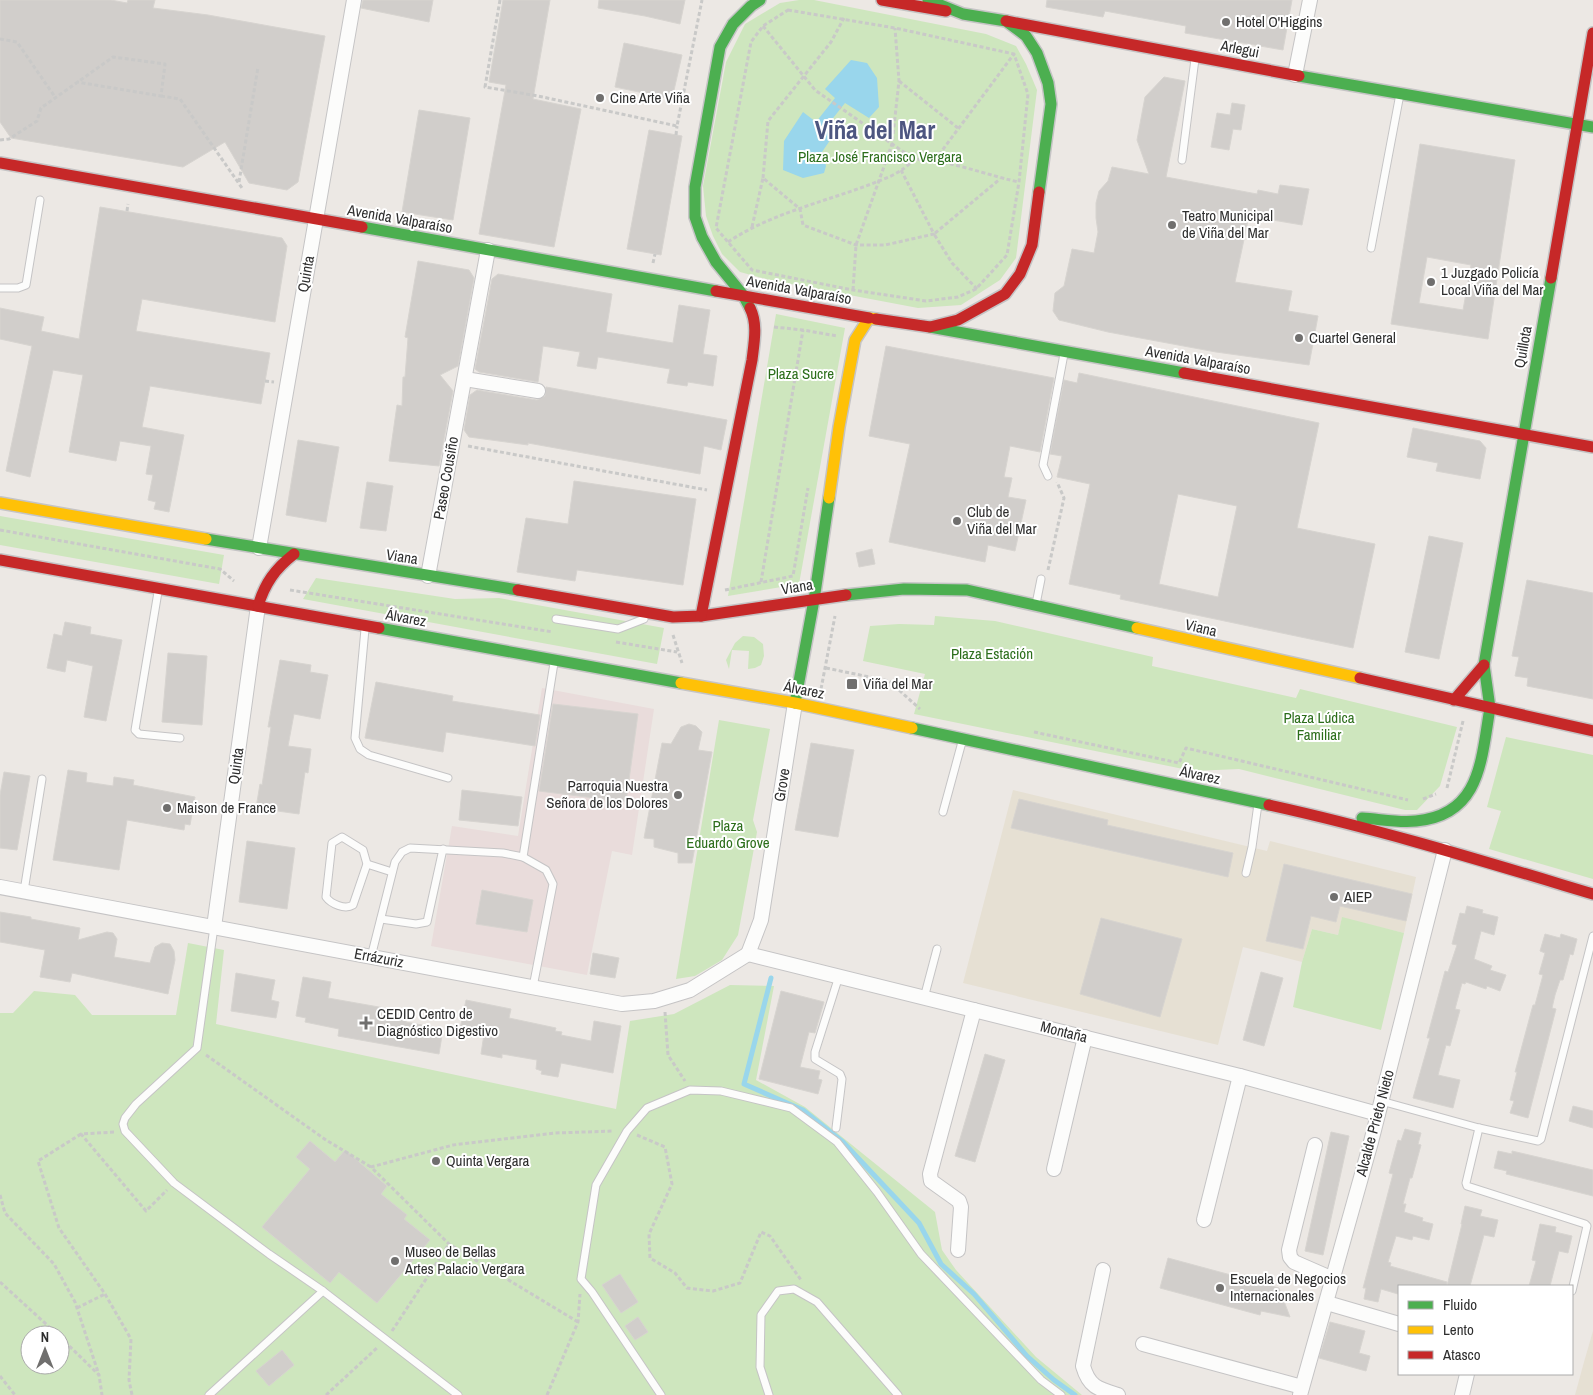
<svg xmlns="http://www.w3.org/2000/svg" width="1593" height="1395" font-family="'Archivo Narrow',sans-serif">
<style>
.education{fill:#e6e0d3}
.medical{fill:#e9dcdb}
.green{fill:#cee6be;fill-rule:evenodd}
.water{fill:#99d6ec}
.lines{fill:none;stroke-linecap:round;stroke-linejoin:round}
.stream{stroke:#99d6ec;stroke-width:5}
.building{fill:#d1cecb;stroke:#d7d4d0;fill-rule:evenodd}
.lane-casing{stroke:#c5c4c5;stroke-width:9}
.street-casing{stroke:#c5c4c5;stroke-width:16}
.fast-casing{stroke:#c5c4c5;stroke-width:14}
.slow-casing{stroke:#c5c4c5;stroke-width:14}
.jam-casing{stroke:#c5c4c5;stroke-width:14}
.path{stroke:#c9c9c8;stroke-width:3;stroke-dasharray:4 2.5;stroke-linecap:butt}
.lane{stroke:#fcfcfb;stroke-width:7}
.street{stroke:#fcfcfb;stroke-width:14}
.fast{stroke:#4caf50;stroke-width:11}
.slow{stroke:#ffc107;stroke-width:11}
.jam{stroke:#c62828;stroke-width:11}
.poi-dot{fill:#706f6e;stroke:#fff;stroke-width:2}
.labels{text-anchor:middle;stroke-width:4;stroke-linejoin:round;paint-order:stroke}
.poi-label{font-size:15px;fill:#2e2e2e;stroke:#fff;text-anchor:start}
.street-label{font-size:15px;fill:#2e2e2e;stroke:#fff}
.park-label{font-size:15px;fill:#2c6e1b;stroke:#fff}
.town-label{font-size:25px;font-weight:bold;fill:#4d5680;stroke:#fff}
</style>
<rect width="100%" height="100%" fill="#ece8e4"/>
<!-- education -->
<g class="education">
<polygon points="1013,790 1267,851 1270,841 1416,877 1404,933 1342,918 1338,935 1312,929 1302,962 1243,947 1218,1045 963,983"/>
<polygon points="1593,1331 1593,1395 1575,1395 1584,1362"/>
</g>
<!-- medical -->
<polygon class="medical" points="542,688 654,709 632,855 612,851 587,975 431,946 452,826 518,836"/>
<!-- green -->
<g class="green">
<polygon points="799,0 814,0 986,34 1016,46 1026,64 1037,90 1016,258 1000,280 961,305 918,308 770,280 740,272 722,254 713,236 706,216 703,186 726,62 745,24 780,3"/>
<polygon points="776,314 845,328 799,584 728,596"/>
<polygon points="0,516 224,555 219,584 0,545"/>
<polygon points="316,578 455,599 499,598 664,628 657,664 303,599"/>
<polygon points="935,616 995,621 1153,657 1152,666 1296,698 1300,689 1457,727 1440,786 1417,810 1405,810 1239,769 1193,771 914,714 925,674 863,661 870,626 899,624 934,625"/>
<polygon points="743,636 754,637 763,644 764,656 761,665 755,668 748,669 749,651 732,650 729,669 726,660 735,643"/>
<polygon points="719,720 770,729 753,820 757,832 738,935 722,960 695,976 676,979"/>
<polygon points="1506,737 1593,755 1593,879 1489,849 1501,811 1487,807"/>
<polygon points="1342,917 1404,933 1381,1030 1293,1007 1302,962 1312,929 1338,935"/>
<path d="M188 943 224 950 216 1024 616 1109 630 1021 674 1014 730 985 774 986 756 1080 805 1107 935 1212 942 1250 956 1270 1036 1357 1082 1395H0V1013H13L34 991 75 995 92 1015H176ZM30 1335H60V1365H30Z"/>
</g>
<!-- water -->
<polygon class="water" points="851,60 867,63 877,78 879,107 869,118 845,103 826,127 835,133 822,152 826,166 824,173 803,178 783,170 784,141 803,112 816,122 835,98 825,89"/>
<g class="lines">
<!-- stream -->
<polyline class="stream" points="771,978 744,1084 803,1110 843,1142 919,1223 941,1264 974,1294 1027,1356 1054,1380 1075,1395"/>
</g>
<!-- building -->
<g class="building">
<polygon points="0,0 111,0 127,3 128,0 155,0 153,8 208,15 325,36 298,182 287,190 249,183 225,142 183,167 11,138 0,122"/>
<polygon points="363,0 433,0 429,22 361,8"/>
<polygon points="503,0 550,0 533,99 581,109 554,247 479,234 506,85 489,82"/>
<polygon points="599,0 685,0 680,24 645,16 598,8"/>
<polygon points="1047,0 1292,0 1283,50 1185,33 1186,26 1105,11 1103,17 1046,7"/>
<polygon points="624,43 682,55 672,99 615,87"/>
<polygon points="1164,77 1185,81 1166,177 1257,194 1258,190 1278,194 1280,185 1309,189 1302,225 1249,216 1235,282 1292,291 1288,311 1318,316 1309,365 1216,352 1108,332 1059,320 1053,311 1055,293 1064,286 1072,249 1094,253 1098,232 1096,218 1096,203 1099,191 1108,181 1112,167 1149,174 1137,140 1145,97"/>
<polygon points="1232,103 1245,105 1241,130 1233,129 1229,150 1211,147 1217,113 1230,115"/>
<polygon points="419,110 470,118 453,220 402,212"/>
<polygon points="649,130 682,136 661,255 627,249"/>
<path d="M1420 144 1515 160 1488 339 1391 324ZM1427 257 1471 265 1463 310 1419 303Z"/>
<polygon points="100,207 282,238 287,246 275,322 142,299 136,331 270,353 261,404 150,386 142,427 184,435 169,512 154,509 156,502 148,500 153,475 146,474 151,446 120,441 116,461 69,452 83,375 53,370 30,477 6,471 32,346 0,339 0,308 44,317 41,331 79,339"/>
<polygon points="418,261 469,270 474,278 458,366 440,375 453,391 439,466 389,461 397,405 402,406 403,377 405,377 408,338 405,337"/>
<polygon points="498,274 612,294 606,332 673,343 679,305 710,310 703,354 717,356 713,386 688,382 687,386 667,383 670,369 598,357 596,369 577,366 580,352 543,346 538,382 479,372 475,369 492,279"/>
<polygon points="886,346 1054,378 1040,452 1010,446 1004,477 1012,478 1008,497 1026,500 1015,551 988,545 985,562 889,542 910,444 869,436"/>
<path d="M1079 373 1319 423 1297 528 1375 544 1353 648 1120 599 1121 595 1069 584 1090 484 1057 477 1062 456 1050 454 1064 380 1077 383ZM1178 494 1237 506 1218 597 1159 584Z"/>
<polygon points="546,387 727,420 721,450 704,446 700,474 528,443 528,445 469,437 464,430 470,395 477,390 537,400 545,396"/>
<polygon points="1413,428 1480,441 1486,448 1480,479 1436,471 1438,463 1407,457"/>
<polygon points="298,440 339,447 326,522 286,515"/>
<polygon points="574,481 696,499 683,585 577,570 575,581 517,572 526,518 568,524"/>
<polygon points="367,482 393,486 386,531 360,528"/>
<polygon points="1429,536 1463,543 1439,659 1405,652"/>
<polygon points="872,549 875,564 859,567 856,553"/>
<polygon points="1527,580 1593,593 1593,699 1527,686 1528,678 1515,676 1519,657 1512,656"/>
<polygon points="65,622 91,627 90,634 122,640 106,721 84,717 93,666 67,660 65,672 47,668 54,634 62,636"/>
<polygon points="168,653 207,656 202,725 162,722"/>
<polygon points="280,660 311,665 310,672 328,675 320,719 294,714 288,746 311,749 308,773 305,772 299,814 256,808 260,784 262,785 271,727 268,727"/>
<polygon points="376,682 453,696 452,701 540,715 535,746 446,732 443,752 365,738"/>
<polygon points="553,704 638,714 626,802 539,791"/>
<polygon points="689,724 696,726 702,732 698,750 712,752 692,863 678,863 678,853 654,847 654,839 644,838 662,743 671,744 681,727"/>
<polygon points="811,743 854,750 838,837 795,830"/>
<polygon points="68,770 87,773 86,782 113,786 114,777 134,780 133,785 195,797 190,825 185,824 184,830 127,820 119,870 53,860"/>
<polygon points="4,772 30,776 17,850 0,848 0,795"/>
<polygon points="462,790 522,797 518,826 459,820"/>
<polygon points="1019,799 1108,820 1107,825 1233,853 1228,877 1011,828"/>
<polygon points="247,841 295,848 287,909 239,902"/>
<polygon points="1284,864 1412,894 1406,921 1340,906 1336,922 1311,916 1303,949 1266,941"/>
<polygon points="482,890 533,900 527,932 476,924"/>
<polygon points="1467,906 1483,910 1482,913 1498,917 1494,935 1481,931 1474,959 1492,966 1490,970 1506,975 1500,991 1487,986 1486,989 1466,982 1465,984 1462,983 1455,1009 1460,1010 1450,1046 1446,1045 1438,1075 1460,1080 1453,1108 1413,1098 1430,1038 1427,1038 1445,971 1448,972 1457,945 1452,944 1460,913 1465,914"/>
<polygon points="0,912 31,917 31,919 80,928 78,940 107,932 113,933 117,939 114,957 150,963 155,947 162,943 170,944 174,951 175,960 168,994 72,973 70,982 40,977 45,950 0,942"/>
<polygon points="1101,918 1182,939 1160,1017 1080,994"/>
<polygon points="1545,934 1560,938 1561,934 1577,939 1573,955 1570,954 1563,980 1560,980 1555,995 1552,1008 1556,1009 1528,1118 1510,1113 1514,1101 1510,1100 1517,1072 1515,1072 1533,1005 1535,1005 1543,975 1539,974 1545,953 1540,951"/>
<polygon points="593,953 619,958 615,978 590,974"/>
<polygon points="1261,972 1283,978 1264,1046 1243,1040"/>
<polygon points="236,973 275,980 271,1000 279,1002 276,1018 231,1011"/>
<polygon points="303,977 331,982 328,998 407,1012 406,1022 443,1029 439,1054 338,1036 339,1029 305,1022 306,1018 296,1016"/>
<polygon points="781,991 824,1002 815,1033 809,1032 800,1067 820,1071 818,1079 822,1080 818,1094 759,1079"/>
<polygon points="466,1000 511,1009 509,1018 556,1028 555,1031 562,1032 561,1035 591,1041 594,1021 621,1026 613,1073 561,1063 558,1077 541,1074 542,1071 536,1069 537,1060 502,1054 502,1058 481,1054 484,1034 460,1029"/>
<polygon points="985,1054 1005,1060 975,1162 955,1156"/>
<polygon points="1573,1106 1593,1111 1593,1128 1569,1121"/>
<polygon points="1405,1129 1421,1133 1418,1144 1421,1145 1412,1178 1410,1178 1403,1204 1406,1204 1404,1212 1423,1218 1422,1221 1433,1224 1429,1240 1413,1236 1412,1240 1396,1236 1388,1262 1391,1263 1390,1266 1447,1282 1447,1286 1399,1286 1398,1294 1381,1289 1378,1302 1364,1299 1366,1288 1363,1288 1393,1174 1389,1173 1398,1140 1401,1141"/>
<polygon points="1331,1132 1349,1136 1323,1255 1305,1251"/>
<polygon points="310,1141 335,1162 345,1150 387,1186 381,1194 407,1215 404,1219 430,1240 377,1303 339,1272 330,1283 262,1227 310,1169 296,1157"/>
<polygon points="1498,1151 1512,1154 1512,1151 1593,1170 1593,1196 1506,1174 1507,1171 1494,1168"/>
<polygon points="1465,1206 1482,1210 1480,1216 1498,1220 1494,1237 1484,1235 1470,1286 1447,1286 1462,1224 1461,1224"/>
<polygon points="1540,1224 1556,1227 1555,1232 1572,1236 1568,1253 1559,1251 1550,1286 1529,1286 1536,1261 1532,1260"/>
<polygon points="1168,1258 1279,1288 1290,1317 1261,1311 1260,1315 1160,1288"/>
<polygon points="620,1274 638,1302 621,1313 602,1285"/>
<polygon points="638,1317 648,1332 635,1340 625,1326"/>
<polygon points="1330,1322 1365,1331 1359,1353 1370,1356 1366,1371 1319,1358"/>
<polygon points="282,1350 294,1365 269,1386 256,1371"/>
</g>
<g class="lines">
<!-- lane casing -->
<g class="lane-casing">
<g id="lane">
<polyline points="1182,160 1195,59"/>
<polyline points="1371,248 1400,94"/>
<polyline points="0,288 18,288 26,285 40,200"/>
<polyline points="1048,476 1043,465 1064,354"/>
<polyline points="158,592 135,730 139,734 180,738"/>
<polyline points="1036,604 1041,579"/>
<polyline points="556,619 618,629 644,619"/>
<polyline points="365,629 355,738 360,749 369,755 448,778"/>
<polyline points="943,812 962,742"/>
<path d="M342 837 363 850 367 864 353 905C345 910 331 904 326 897L332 843Z"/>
<polyline points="523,857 554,663"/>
<polyline points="367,864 392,872"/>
<polyline points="1246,873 1252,847 1258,804"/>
<polyline points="24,891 42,779"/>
<polyline points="381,919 416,924 427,922 443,849"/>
<polyline points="214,927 197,1048 136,1104 125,1118 123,1124 125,1131 174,1183 269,1254 323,1291 458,1395"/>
<polyline points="371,957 395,862 402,852 410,848 503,853 523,857 546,870 553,884 533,987"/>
<polyline points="924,998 937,949"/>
<polyline points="1381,1101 1479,1128 1538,1141 1541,1139 1593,936"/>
<polyline points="836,1128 842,1079 840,1074 815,1059 815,1052 839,976"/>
<polyline points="1479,1128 1466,1183 1467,1186 1585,1224 1587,1226 1572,1291"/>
<polyline points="209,1395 323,1291"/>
<polyline points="661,1395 592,1292 581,1279 596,1185 627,1131 647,1108 690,1090 721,1091 791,1108 837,1142 877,1192 921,1254 1041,1380 1061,1395"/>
<polyline points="769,1395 760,1367 761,1315 778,1291 794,1289 817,1302 898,1395"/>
</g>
</g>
<!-- street casing -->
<g class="street-casing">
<g id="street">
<polyline points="1295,75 1310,0"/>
<polyline points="465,379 538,391"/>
<polyline points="259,548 354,0"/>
<polyline points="428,576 488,250"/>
<polyline points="0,887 622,1004 654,1001 690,990 748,954"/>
<polyline points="214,927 258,606"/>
<polyline points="748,954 1240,1076 1378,1114"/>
<polyline points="748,954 761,920 795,703"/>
<polyline points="1315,1145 1289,1250 1290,1257 1294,1262 1333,1279"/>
<polyline points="1054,1169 1085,1037"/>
<polyline points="1204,1220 1240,1076"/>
<polyline points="958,1250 961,1207 959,1201 931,1181 930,1174 974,1010"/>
<path d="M1103 1270 1083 1366C1089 1387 1098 1389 1118 1395"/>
<polyline points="1327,1303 1399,1324"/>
<polyline points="1143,1344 1302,1387"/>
<polyline points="1300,1395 1371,1142 1445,850"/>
<polyline points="1462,1395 1467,1374"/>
</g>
</g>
<!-- fast casing -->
<g class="fast-casing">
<g id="fast">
<polyline points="928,0 963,14 1006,21 1026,36 1037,53 1048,83 1051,104 1039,192"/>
<polyline points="1299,76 1593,127"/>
<polyline points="362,227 716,291"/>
<polyline points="750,308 743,295 716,262 702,237 695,217 695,187 720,47 733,24 751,6 760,0"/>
<polyline points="930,327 1184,373"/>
<polyline points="206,539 518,590"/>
<polyline points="846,595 904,589 967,590 1137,628"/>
<polyline points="379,628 681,683"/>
<polyline points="795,703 814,600 829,498"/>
<polyline points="1490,708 1484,665 1551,278"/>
<polyline points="912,728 1269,805"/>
<path d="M1362 818C1380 819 1398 823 1416 821 1481 815 1481 760 1490 708"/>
</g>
</g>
<!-- slow casing -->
<g class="slow-casing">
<g id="slow">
<polyline points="829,498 839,427 855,340 869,318 876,319"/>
<polyline points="0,503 206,539"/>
<polyline points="1137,628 1360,678"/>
<polyline points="681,683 795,703 912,728"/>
</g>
</g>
<!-- jam casing -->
<g class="jam-casing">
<g id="jam">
<polyline points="882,0 946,11"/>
<polyline points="1006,21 1299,76"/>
<polyline points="0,163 362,227"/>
<polyline points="1551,278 1593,33"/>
<polyline points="716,291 869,318"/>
<polyline points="876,319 930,327 958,320 1005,294 1020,274 1032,245 1039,192"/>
<polyline points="1184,373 1593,447"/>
<polyline points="0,560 379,628"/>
<polyline points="518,590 673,617 701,616 846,595"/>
<path d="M258 606C265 583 275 569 294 554"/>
<path d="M701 616 752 360C754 343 758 324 750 308"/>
<polyline points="1360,678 1593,731"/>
<polyline points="1454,700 1484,665"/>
<path d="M1269 805C1379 829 1486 862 1593 894"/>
</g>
</g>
<!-- path -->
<g class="path">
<polyline points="500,0 485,87 538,96 677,126 702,0"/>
<polygon points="788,10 895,28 1014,54 1028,94 1019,182 1007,255 976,289 958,297 926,301 853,290 752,270 716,228 751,42 763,26"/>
<polyline points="763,26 815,90 915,160"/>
<polyline points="0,39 17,42 55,97"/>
<polyline points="899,81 958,128"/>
<polyline points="161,96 180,99 242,188"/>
<polyline points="676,135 677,126"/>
<polyline points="0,140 9,139 37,121 41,108 113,57 165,64 161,96 77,82"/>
<polyline points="935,160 1014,54"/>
<polyline points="763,178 768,121 831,42 844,18"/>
<polyline points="239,182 258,67"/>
<polyline points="127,211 128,204"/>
<polyline points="752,227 763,178 800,209 803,225 856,245 885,245 934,234 901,170"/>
<path d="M728 242C773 212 829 201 879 181 887 178 896 174 903 169 906 167 911 162 915 160 932 155 997 178 1019 182"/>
<polyline points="653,263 655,254"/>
<polyline points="977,289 952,263 934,234 1000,179"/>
<polyline points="853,290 856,245 892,144 899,81 895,28"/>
<polyline points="774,327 803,330 837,336"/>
<polyline points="265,381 274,382"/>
<polyline points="468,446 707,490"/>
<polyline points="0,530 220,569 234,581"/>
<polyline points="1048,570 1064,498 1057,482"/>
<polyline points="761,582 803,330"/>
<polyline points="290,590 553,632"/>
<polyline points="725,590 793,576 808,488"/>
<polyline points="673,635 682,663"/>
<polyline points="616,642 677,652"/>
<polyline points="826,668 889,681 920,709"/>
<polyline points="821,689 835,616"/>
<polyline points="1034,732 1179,763 1186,748 1408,800"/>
<polyline points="1447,788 1463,721"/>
<polyline points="1423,799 1436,794"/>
<polyline points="665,1012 668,1055 685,1081"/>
<polyline points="206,1055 326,1140 371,1167"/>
<polyline points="114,1132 81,1134 146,1211 167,1190"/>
<polyline points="81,1134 38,1161 59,1228 105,1294 131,1339 129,1380 132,1395"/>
<polyline points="637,1135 665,1147 672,1184 649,1234 650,1258 675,1273 687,1288 713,1291 740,1283 761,1232 770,1236 801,1280"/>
<polyline points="0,1195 5,1213 54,1264 75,1302 99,1375"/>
<polyline points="0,1282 58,1335"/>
<polyline points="77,1308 105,1294"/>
<polyline points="578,1322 449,1244 371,1167 453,1145 555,1133 614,1131"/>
<polyline points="392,1331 449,1244"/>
<polyline points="60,1337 99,1375 102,1395"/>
<polyline points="0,1376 15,1395"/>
<polyline points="326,1395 378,1347"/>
<polyline points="547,1395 578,1322 580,1294"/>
</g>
<!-- lane -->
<use href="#lane" class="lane"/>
<!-- street -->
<use href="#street" class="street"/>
<!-- fast -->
<use href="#fast" class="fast"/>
<!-- slow -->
<use href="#slow" class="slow"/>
<!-- jam -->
<use href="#jam" class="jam"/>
</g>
<!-- markers -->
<g class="poi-dot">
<circle cx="1226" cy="22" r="5"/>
<circle cx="600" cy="98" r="5"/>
<circle cx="1172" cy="225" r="5"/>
<circle cx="1431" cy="282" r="5"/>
<circle cx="1299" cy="338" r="5"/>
<circle cx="957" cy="521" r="5"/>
<rect x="846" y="678" width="12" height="12" rx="2.5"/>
<circle cx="678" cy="795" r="5"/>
<circle cx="167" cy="808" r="5"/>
<circle cx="1334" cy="897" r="5"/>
<path d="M363.5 1015.5h5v5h5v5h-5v5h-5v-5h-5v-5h5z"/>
<circle cx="436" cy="1161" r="5"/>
<circle cx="395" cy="1261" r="5"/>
<circle cx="1220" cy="1288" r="5"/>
</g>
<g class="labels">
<!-- poi labels -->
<g class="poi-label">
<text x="1236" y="27">Hotel O'Higgins</text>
<text x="610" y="103">Cine Arte Viña</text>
<text x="1182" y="221">Teatro Municipal<tspan x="1182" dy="17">de Viña del Mar</tspan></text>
<text x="1441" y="278">1 Juzgado Policía<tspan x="1441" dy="17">Local Viña del Mar</tspan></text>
<text x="1309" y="343">Cuartel General</text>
<text x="967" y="517">Club de<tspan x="967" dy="17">Viña del Mar</tspan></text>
<text x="863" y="689">Viña del Mar</text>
<text x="668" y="791" text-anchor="end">Parroquia Nuestra<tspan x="668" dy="17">Señora de los Dolores</tspan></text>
<text x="177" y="813">Maison de France</text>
<text x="1344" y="902">AIEP</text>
<text x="377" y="1019">CEDID Centro de<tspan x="377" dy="17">Diagnóstico Digestivo</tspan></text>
<text x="446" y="1166">Quinta Vergara</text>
<text x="405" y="1257">Museo de Bellas<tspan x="405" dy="17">Artes Palacio Vergara</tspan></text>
<text x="1230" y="1284">Escuela de Negocios<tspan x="1230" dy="17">Internacionales</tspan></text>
</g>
<!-- street labels -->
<g class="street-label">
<text transform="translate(1240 49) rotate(11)" y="5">Arlegui</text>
<text transform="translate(400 219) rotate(10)" y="5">Avenida Valparaíso</text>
<text transform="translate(306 274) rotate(-80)" y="5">Quinta</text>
<text transform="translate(799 290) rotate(10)" y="5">Avenida Valparaíso</text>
<text transform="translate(1523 347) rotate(-80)" y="5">Quillota</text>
<text transform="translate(1198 360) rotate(10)" y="5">Avenida Valparaíso</text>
<text transform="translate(446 478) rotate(-80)" y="5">Paseo Cousiño</text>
<text transform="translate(402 557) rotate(9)" y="5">Viana</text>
<text transform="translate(797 587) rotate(-9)" y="5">Viana</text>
<text transform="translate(406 618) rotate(10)" y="5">Álvarez</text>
<text transform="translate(1201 628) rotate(13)" y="5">Viana</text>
<text transform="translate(804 690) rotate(11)" y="5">Álvarez</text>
<text transform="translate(236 766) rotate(-82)" y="5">Quinta</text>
<text transform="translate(1200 775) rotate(12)" y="5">Álvarez</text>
<text transform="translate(782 785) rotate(-81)" y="5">Grove</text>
<text transform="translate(379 958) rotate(11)" y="5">Errázuriz</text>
<text transform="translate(1064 1032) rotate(14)" y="5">Montaña</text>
<text transform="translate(1375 1123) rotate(-75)" y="5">Alcalde Prieto Nieto</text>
</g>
<!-- park labels -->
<g class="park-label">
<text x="880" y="162">Plaza José Francisco Vergara</text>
<text x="801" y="379">Plaza Sucre</text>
<text x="992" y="659">Plaza Estación</text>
<text x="1319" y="723">Plaza Lúdica<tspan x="1319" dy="17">Familiar</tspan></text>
<text x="728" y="831">Plaza<tspan x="728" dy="17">Eduardo Grove</tspan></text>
</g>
<!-- town labels -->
<g class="town-label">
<text x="875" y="139">Viña del Mar</text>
</g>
</g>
<!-- legend -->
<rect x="1398" y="1285" width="175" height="90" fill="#ffffff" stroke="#ababab"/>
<rect x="1408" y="1301" width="25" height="8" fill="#4caf50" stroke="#ababab"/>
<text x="1443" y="1310" font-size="15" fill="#2e2e2e">Fluido</text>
<rect x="1408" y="1326" width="25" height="8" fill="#ffc107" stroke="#ababab"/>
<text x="1443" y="1335" font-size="15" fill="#2e2e2e">Lento</text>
<rect x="1408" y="1351" width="25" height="8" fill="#c62828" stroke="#ababab"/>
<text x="1443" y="1360" font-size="15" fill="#2e2e2e">Atasco</text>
<!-- north arrow -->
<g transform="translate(45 1350)"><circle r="24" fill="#ffffff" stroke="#ababab"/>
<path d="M0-4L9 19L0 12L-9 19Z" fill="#706f6e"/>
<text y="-8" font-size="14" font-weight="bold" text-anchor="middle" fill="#2e2e2e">N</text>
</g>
</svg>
